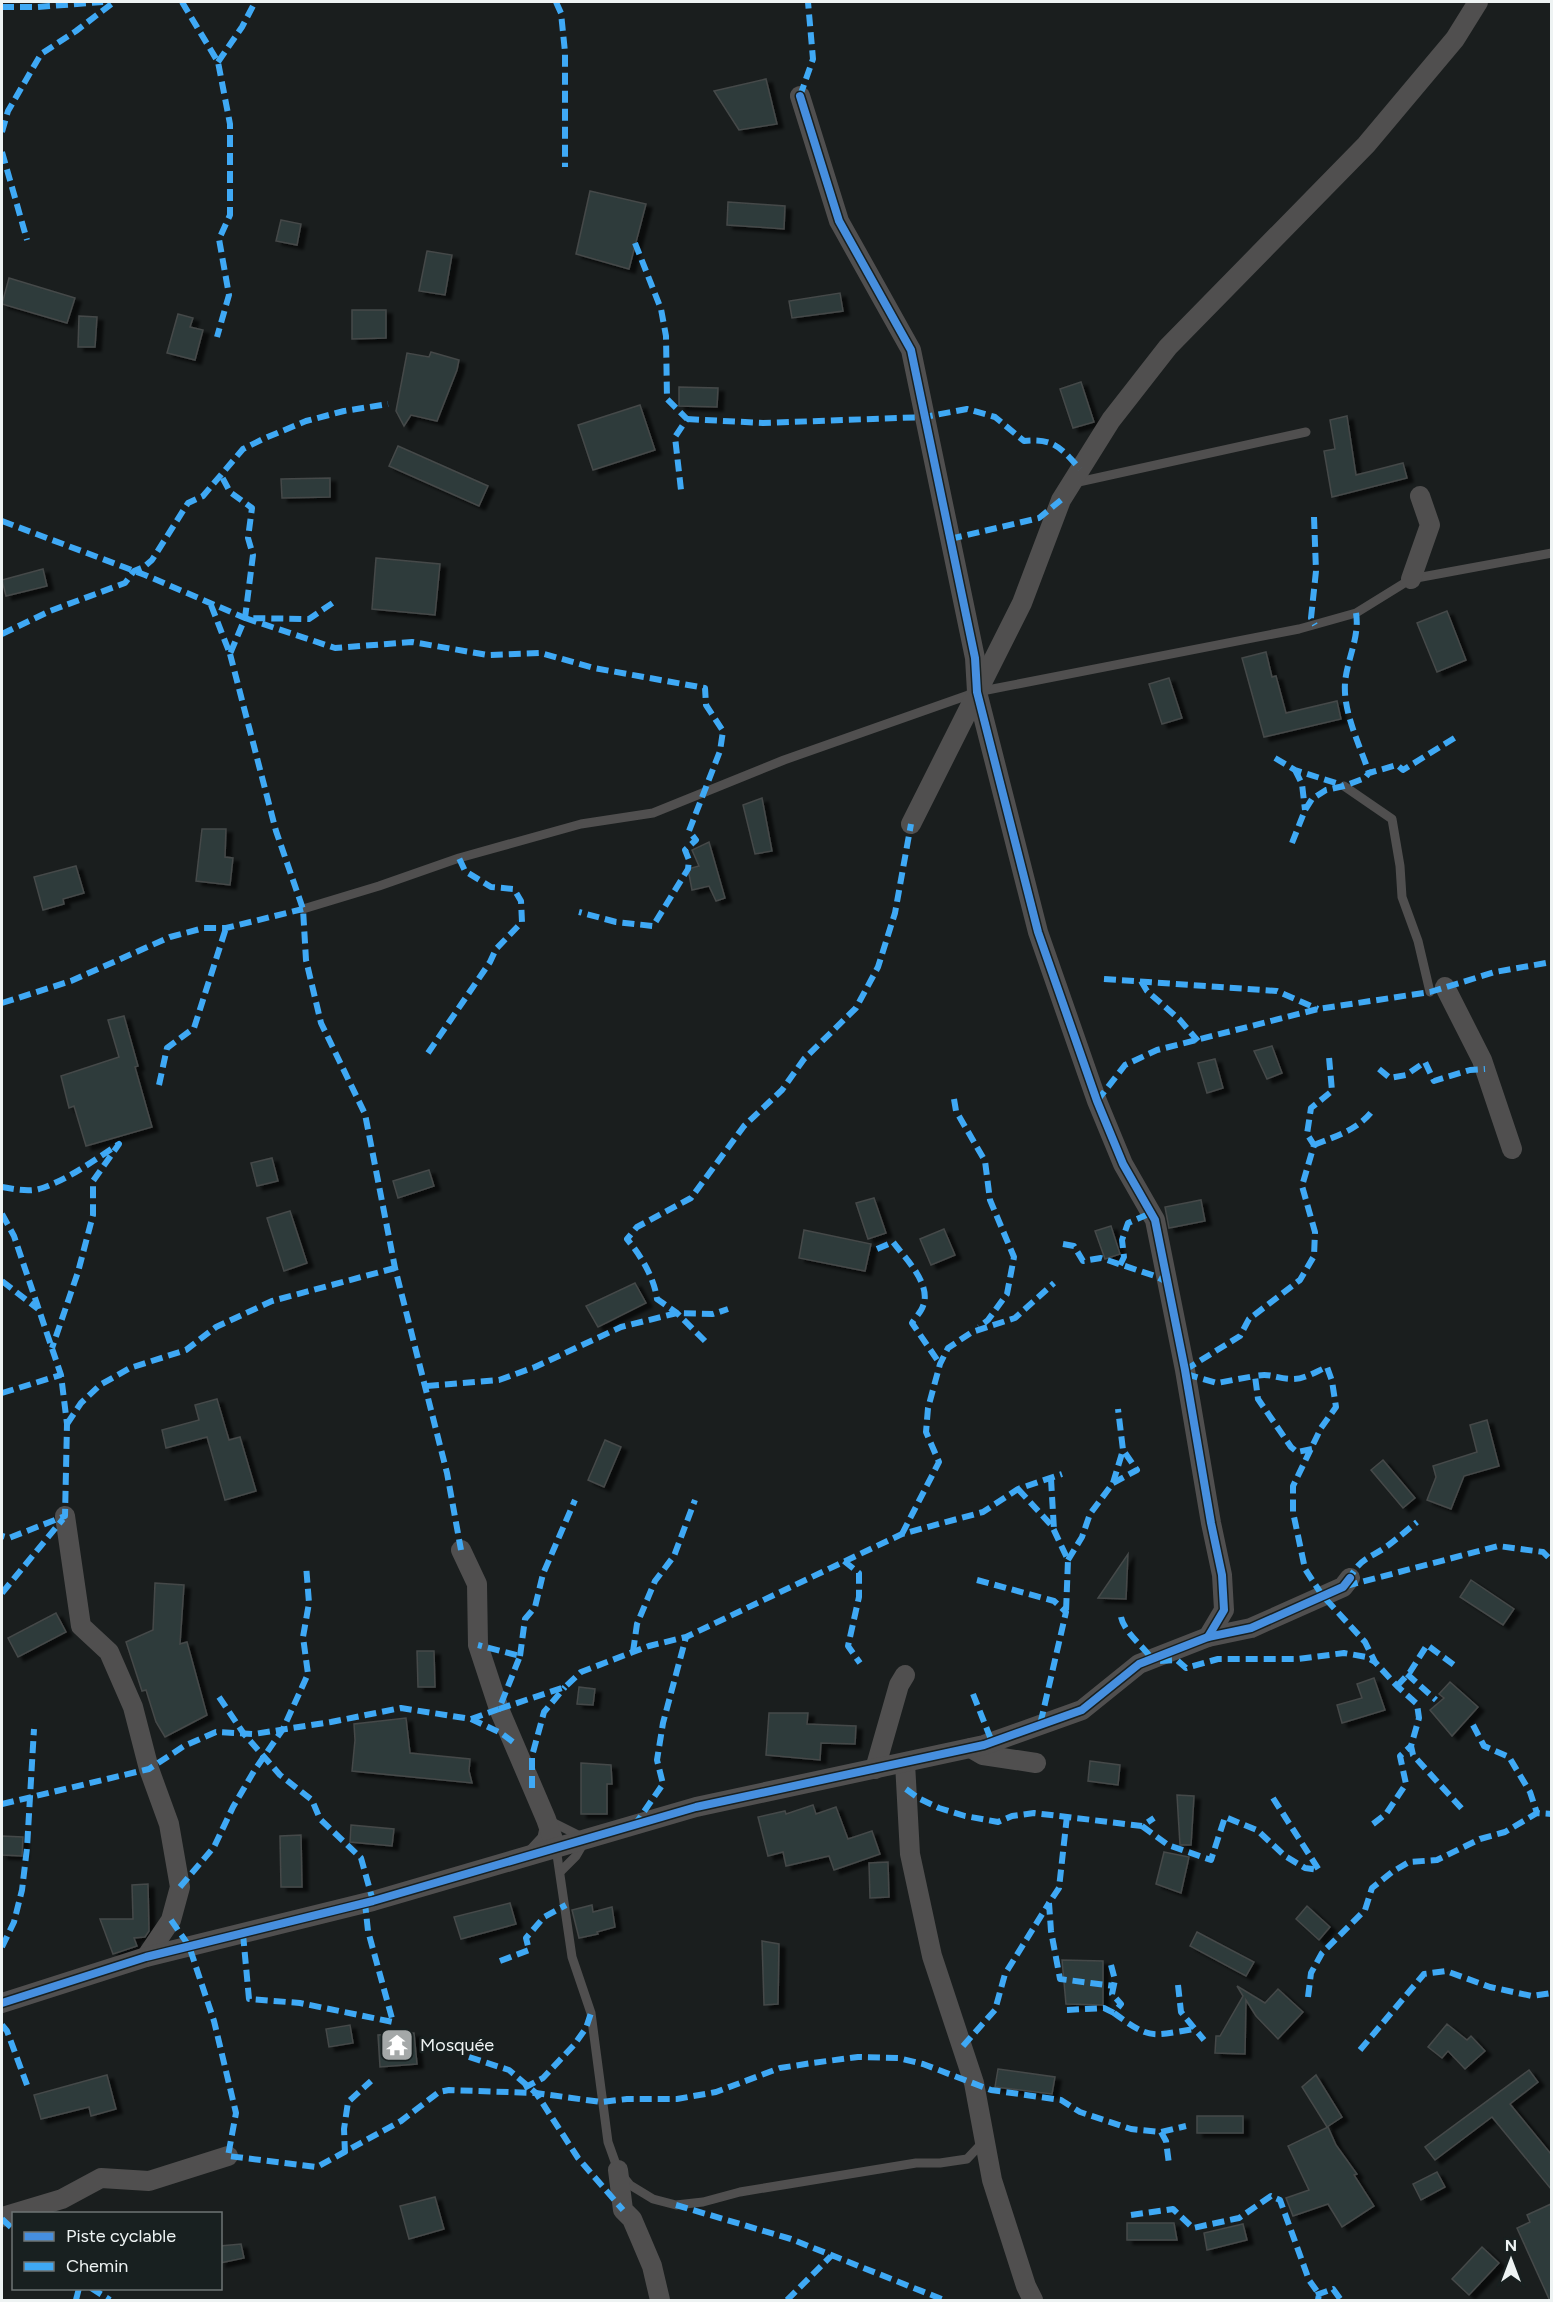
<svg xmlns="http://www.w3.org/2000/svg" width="1553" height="2302" font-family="Figtree,sans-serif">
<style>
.building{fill:#2f3a3a;stroke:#454949;stroke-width:1.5;filter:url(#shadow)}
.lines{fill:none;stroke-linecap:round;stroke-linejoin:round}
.service{stroke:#504f4f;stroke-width:9}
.minor{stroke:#504f4f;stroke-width:20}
.quiet{stroke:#3fa9f5;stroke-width:6;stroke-dasharray:12 6;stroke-linecap:butt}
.cycleway-casing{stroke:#182020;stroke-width:11}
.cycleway{stroke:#468fdf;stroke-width:8}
.labels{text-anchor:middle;stroke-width:5;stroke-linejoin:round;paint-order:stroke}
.poi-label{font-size:18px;fill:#eef3f3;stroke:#182020;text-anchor:start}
</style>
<defs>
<filter id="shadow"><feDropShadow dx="6" dy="4" stdDeviation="1.5" flood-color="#0009"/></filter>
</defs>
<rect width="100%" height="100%" fill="#1a1e1e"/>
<!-- building -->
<g class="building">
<polygon points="766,79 777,124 739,130 714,91"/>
<polygon points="590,191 646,204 629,269 576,254"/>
<polygon points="728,202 785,206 784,229 727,225"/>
<polygon points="281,220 301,224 297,245 276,241"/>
<polygon points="427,251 452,255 445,295 419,291"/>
<polygon points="9,278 75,298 67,323 2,304"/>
<polygon points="840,293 843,311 792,318 789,301"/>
<polygon points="352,310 386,310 386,338 352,339"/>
<polygon points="178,314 193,318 190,327 203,330 195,360 167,353"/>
<polygon points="79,316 97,317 95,347 78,347"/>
<polygon points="431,352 459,360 457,370 437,421 411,415 404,426 396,411 407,353 429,357"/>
<polygon points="1081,382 1094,422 1073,428 1060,389"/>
<polygon points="679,387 718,388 717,407 679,406"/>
<polygon points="640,405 655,450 593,470 578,425"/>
<polygon points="1347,416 1356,475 1403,463 1407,478 1332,497 1324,451 1335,449 1330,420"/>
<polygon points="398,446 488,486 479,506 389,466"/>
<polygon points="330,478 330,497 282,498 281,479"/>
<polygon points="376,558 440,564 435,615 372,609"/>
<polygon points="43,569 47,586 6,596 2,580"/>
<polygon points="1447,611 1466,660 1437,672 1417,623"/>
<polygon points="1266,652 1272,677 1276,676 1286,713 1337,701 1341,719 1264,737 1242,658"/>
<polygon points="1169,678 1182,718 1162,724 1149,684"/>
<polygon points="762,798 772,851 755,854 743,805"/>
<polygon points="202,829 226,829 225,857 233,858 230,885 196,881"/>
<polygon points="709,842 725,898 716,901 709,886 692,890 688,869 699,866 692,850"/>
<polygon points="76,866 84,893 63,899 64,904 43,910 34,877"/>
<polygon points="124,1016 138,1066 135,1067 152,1127 86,1146 74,1106 69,1108 61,1076 119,1057 108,1020"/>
<polygon points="1272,1046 1282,1073 1267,1079 1254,1051"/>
<polygon points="1215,1059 1223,1088 1207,1093 1198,1063"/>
<polygon points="272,1158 278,1181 257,1186 251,1163"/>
<polygon points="429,1170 434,1186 398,1198 393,1181"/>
<polygon points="874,1198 886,1233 868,1239 856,1203"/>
<polygon points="1201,1200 1205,1221 1169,1228 1165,1207"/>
<polygon points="290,1211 307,1263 284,1271 267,1218"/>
<polygon points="1111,1226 1120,1254 1105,1259 1095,1231"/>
<polygon points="944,1229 955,1255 931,1265 920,1239"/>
<polygon points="804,1230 871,1244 865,1271 799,1258"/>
<polygon points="635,1283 646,1303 598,1327 586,1306"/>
<polygon points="217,1399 229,1440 240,1437 256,1491 225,1500 207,1437 166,1448 162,1430 199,1420 195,1405"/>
<polygon points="1487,1420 1499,1466 1464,1476 1451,1509 1427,1500 1436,1477 1433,1466 1477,1452 1470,1425"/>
<polygon points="605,1440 621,1447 604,1487 588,1480"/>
<polygon points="1383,1460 1415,1498 1403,1508 1371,1470"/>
<polygon points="1128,1554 1126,1599 1098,1598"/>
<polygon points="1471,1580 1514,1609 1503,1625 1460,1597"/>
<polygon points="155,1583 184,1585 180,1644 187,1642 207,1715 165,1737 156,1722 146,1690 142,1691 126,1642 153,1630"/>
<polygon points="56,1613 66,1632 18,1657 8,1638"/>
<polygon points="417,1651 434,1651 435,1687 418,1687"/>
<polygon points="1374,1678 1385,1710 1342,1723 1337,1705 1362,1698 1357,1684"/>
<polygon points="1450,1682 1478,1707 1452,1736 1430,1710 1444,1698 1439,1694"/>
<polygon points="579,1687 595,1689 593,1705 577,1704"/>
<polygon points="769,1713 808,1713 807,1724 856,1726 855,1744 821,1743 820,1760 766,1755"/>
<polygon points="406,1718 410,1753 470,1759 469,1771 472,1783 352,1771 355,1740 354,1724"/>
<polygon points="1090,1761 1120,1765 1118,1785 1088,1781"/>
<polygon points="581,1763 611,1765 612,1784 607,1784 607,1814 581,1814"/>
<polygon points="1177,1795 1194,1796 1191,1845 1180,1845"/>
<polygon points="813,1805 816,1814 836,1807 848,1839 872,1831 880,1854 834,1870 829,1856 786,1866 783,1852 768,1856 758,1817 785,1811 786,1814"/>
<polygon points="351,1825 394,1829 392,1846 350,1842"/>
<polygon points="301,1835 302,1887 281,1887 280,1836"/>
<polygon points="2,1836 23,1837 22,1856 2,1855"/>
<polygon points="1164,1852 1189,1857 1181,1893 1156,1884"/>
<polygon points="888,1862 889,1897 870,1898 869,1863"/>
<polygon points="148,1884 149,1931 145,1937 134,1938 137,1946 113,1954 100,1919 133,1919 132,1885"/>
<polygon points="510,1903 516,1924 461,1939 454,1917"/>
<polygon points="592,1905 593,1912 612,1907 615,1927 597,1932 598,1934 579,1938 572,1910"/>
<polygon points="1307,1906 1330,1927 1319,1940 1296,1919"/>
<polygon points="1197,1932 1254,1962 1246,1976 1190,1946"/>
<polygon points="762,1941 779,1944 778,2004 764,2005"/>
<polygon points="1062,1960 1103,1961 1103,2005 1066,2004"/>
<polygon points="1237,1986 1265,2003 1278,1989 1303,2012 1278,2039 1256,2016 1246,2000 1245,2054 1215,2053 1216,2036 1220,2036 1243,1996"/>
<polygon points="1447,2024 1467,2040 1471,2036 1485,2051 1465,2069 1448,2051 1442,2058 1428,2047"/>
<polygon points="350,2025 353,2043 329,2047 326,2029"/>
<polygon points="414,2033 417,2064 380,2067 378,2035"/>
<polygon points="998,2069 1055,2077 1052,2094 995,2087"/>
<polygon points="1529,2070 1538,2082 1510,2104 1551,2154 1551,2189 1492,2117 1435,2160 1425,2147"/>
<polygon points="107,2075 116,2109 91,2116 89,2107 41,2119 34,2095"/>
<polygon points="1316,2075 1342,2117 1327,2127 1302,2087"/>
<rect x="1197" y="2116" width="46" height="17"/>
<polygon points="1328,2127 1336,2145 1357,2174 1354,2175 1374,2206 1342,2227 1328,2204 1293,2216 1286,2198 1309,2190 1288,2146"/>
<polygon points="1437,2172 1445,2187 1421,2200 1413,2184"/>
<polygon points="435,2197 444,2229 409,2239 400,2206"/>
<polygon points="1551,2204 1551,2301 1550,2301 1517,2228 1530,2222 1527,2215"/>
<polygon points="1127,2223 1174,2223 1177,2240 1127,2240"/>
<polygon points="1243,2224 1247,2240 1207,2250 1204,2233"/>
<polygon points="241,2244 244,2258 220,2263 220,2246"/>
<polygon points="1482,2247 1499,2263 1469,2295 1452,2279"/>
</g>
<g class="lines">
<!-- service -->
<g class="service">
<polyline points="1074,483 1306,432"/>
<polyline points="1344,786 1392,819 1400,866 1402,897 1418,941 1430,992"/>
<polyline points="303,909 379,886 459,858 581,824 653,813 784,760 977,692 1299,629 1356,613 1411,579 1552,553"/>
<polyline points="556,1848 572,1957 591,2013 608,2142 618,2170 630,2185 653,2199 676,2205 703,2202 740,2192 916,2163 940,2163 967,2159 983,2142"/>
<polyline points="529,1851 542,1837 546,1819 586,1839 576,1856 561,1871"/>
</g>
<!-- minor -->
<g class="minor">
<polyline points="800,96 839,221 911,350 975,658 977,692 1038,932 1097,1101 1123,1164 1155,1220 1185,1370 1211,1523 1222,1575 1224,1610 1208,1637"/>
<polyline points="1411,579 1430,525 1420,496"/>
<polyline points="911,824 1022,603 1061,500 1111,420 1168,347 1366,145 1455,39 1478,2"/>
<polyline points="1445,987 1482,1060 1512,1149"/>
<polyline points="65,1516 81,1626 109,1652 133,1707 149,1769 169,1824 180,1887 171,1920 146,1957"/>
<polyline points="461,1550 477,1584 478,1645 499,1709 546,1819 556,1848"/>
<polyline points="971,1748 983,1755 1036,1763"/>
<polyline points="905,1763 910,1854 932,1956 974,2083 992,2180 1026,2286 1033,2300"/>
<polyline points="875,1769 899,1685 905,1675"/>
<polyline points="2,2003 146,1957 373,1901 696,1807 984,1745 1082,1710 1139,1664 1208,1637 1251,1628 1343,1587 1350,1578"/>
<polyline points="618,2170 623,2210 632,2219 641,2240 652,2266 660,2300"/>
<polyline points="2,2217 62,2199 101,2178 149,2181 228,2156"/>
</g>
<!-- quiet -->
<g class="quiet">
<polyline points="182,2 218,62 230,124 230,215 219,239 229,295 217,337"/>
<polyline points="556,2 561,13 565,52 565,167"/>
<polyline points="2,7 38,7 103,2"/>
<polyline points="218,62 242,27 255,2"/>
<polyline points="800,96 813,59 808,2"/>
<polyline points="2,132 8,111 41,54 76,31 114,2"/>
<polyline points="2,152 27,240"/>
<polyline points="635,243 661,309 666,336 667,399 687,419 675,437 681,490"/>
<path d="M687 419 763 423 925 417 967 409 995 417 1024 441C1054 438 1061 448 1080 469"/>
<polyline points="1314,517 1316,571 1311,618 1315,625"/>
<polyline points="2,521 145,575 245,618 309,619 337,600"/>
<polyline points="950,539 1039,518 1061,500"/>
<polyline points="211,605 230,654 245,618 253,555 248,538 252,508 230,492 221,475"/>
<path d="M1356 613C1360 637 1347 659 1345 683 1343 713 1360 745 1369 773"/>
<polyline points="245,618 335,648 412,642 488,655 541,653 594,668 705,688 706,705 723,731 720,751 689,831 696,840 685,850 689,860 688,869 653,926 616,922 579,912"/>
<polyline points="2,634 50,611 125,583 134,571 144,567 152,560 188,503 203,496 243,449 263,439 306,421 344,411 388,404"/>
<polyline points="230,654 276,831 303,909 306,960 321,1023 365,1114 395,1268 447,1473 461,1550"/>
<polyline points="1275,758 1295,770 1342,785"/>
<polyline points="1295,770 1302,784 1305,810"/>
<polyline points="1292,843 1305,810 1312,799 1326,790 1344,786 1365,778 1369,773 1397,765 1403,770 1456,737"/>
<polyline points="1104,979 1277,991 1318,1009"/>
<polyline points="1141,981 1147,991 1179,1019 1198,1041"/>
<polyline points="2,1003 71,981 170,937 204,928 226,928 303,909"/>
<polyline points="428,1053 490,962 496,949 522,922 521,901 514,889 491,887 465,871 459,858"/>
<polyline points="1379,1069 1390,1078 1406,1075 1425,1062 1434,1081 1470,1070 1485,1069"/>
<polyline points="159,1085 167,1048 194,1028 226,928"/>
<polyline points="954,1099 956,1111 985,1161 990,1200 1014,1257 1007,1294 988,1320 979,1327"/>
<polyline points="1097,1101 1125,1065 1157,1050 1318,1009 1430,992 1495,972 1552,962"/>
<path d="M1314 1145C1336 1136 1358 1130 1373 1110"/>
<path d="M2 1187C13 1189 28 1192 39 1189 68 1180 94 1160 119 1144L93 1181V1215L78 1272 52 1348"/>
<polyline points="2,1214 14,1236 61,1375 67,1424 65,1516 9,1538 2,1536"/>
<polyline points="1063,1244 1074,1246 1083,1261 1101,1258 1155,1276 1167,1282"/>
<path d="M877 1249 893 1242C905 1258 932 1284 923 1306 921 1312 915 1318 912 1323L940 1364"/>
<polyline points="1120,1265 1124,1257 1122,1240 1128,1223 1151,1213"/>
<polyline points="2,1281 38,1309"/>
<path d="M705 1341 677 1313 657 1299C654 1277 641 1256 627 1239L637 1227 691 1198 744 1126 782 1090 804 1059 856 1008 878 967 895 913 911 824"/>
<polyline points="1185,1370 1240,1336 1249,1319 1300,1280 1314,1256 1315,1232 1302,1186 1314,1145 1307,1134 1311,1108 1332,1091 1329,1057"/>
<polyline points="1186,1374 1217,1383 1255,1376"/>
<polyline points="427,1386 499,1380 535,1367 621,1327 677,1313 713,1314 728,1309"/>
<polyline points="2,1393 61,1375"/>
<polyline points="67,1424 81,1403 100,1385 130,1368 186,1350 216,1327 272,1301 395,1268"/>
<path d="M1312 1449 1297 1452 1291 1447 1258 1399 1255 1376C1271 1373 1275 1378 1290 1379 1303 1380 1315 1372 1327 1367L1332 1381 1336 1407 1321 1428 1293 1486V1512L1305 1569 1322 1595 1365 1642 1375 1662 1397 1686 1417 1704 1419 1718 1411 1746 1413 1755 1463 1810"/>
<polyline points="1051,1479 1054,1530"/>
<polyline points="1113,1483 1137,1470 1123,1450"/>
<polyline points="1018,1489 1052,1526 1068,1560 1066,1612"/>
<polyline points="902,1534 939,1462 926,1432 928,1408 940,1364 948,1348 972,1332 1015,1318 1054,1283"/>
<polyline points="1068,1560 1082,1537 1090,1514 1113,1483 1123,1450 1118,1409"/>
<polyline points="844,1561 859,1573 859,1597 848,1646 860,1663"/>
<polyline points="977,1580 1054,1601 1066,1612 1040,1725"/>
<path d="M1353 1581 1350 1578C1360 1558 1370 1558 1386 1547 1397 1539 1407 1530 1417 1522"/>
<polyline points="1346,1586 1498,1546 1543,1552 1552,1561"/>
<polyline points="2,1593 63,1519"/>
<path d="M1121 1617C1124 1632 1143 1646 1152 1659"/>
<polyline points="633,1652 637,1624 655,1581 674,1556 695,1500"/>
<polyline points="520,1656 525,1619 535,1607 543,1574 575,1500"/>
<polyline points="1160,1661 1177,1660 1186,1668 1218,1659 1298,1659 1344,1653 1366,1657 1375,1662"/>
<polyline points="1407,1674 1436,1700"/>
<polyline points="1397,1686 1410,1672 1427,1645 1454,1665"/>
<polyline points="973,1694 992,1742"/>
<polyline points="219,1697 244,1734 280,1775 312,1800 320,1819 361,1858 373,1901"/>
<polyline points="499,1709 565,1687 581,1672 633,1652 649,1646 686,1637 902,1534 983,1512 1018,1489 1062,1474"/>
<polyline points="471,1719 499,1709 520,1656 478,1645"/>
<polyline points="1473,1725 1484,1746 1509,1757 1530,1792 1537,1813"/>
<polyline points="532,1788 532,1756 544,1712 565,1687"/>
<polyline points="906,1789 918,1798 939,1808 965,1816 998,1822 1012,1816 1034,1813 1142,1826 1154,1818"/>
<polyline points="1273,1798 1319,1870"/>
<polyline points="2,1804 149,1769 184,1746 216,1732 254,1734 331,1722 401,1708 471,1719 501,1733 513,1742"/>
<polyline points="1067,1816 1059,1888 1049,1903 1051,1931 1060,1979 1114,1986"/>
<polyline points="1373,1824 1386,1814 1406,1784 1400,1756 1411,1746"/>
<polyline points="634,1826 663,1784 657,1760 663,1723 686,1637"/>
<polyline points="1142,1826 1168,1845 1211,1860 1225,1817 1257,1830 1285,1856 1305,1868 1319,1870"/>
<polyline points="180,1887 214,1847 233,1807 254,1771 283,1729 308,1674 303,1637 309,1603 306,1565"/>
<polyline points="171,1920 189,1946 214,2021 236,2113 228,2156 317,2167 401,2121 439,2092 449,2090 536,2093 601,2102 627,2099 677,2099 716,2092 780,2068 812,2063 858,2057 898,2058 923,2064 991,2090 1061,2100 1080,2112 1131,2129 1161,2132 1186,2126"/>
<polyline points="243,1934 249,1999 300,2003 393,2022 368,1931 365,1903"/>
<polyline points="2,1947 14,1922 22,1890 27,1848 34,1729"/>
<polyline points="500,1961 529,1950 526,1938 544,1917 566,1905"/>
<path d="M1111 1965 1115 1980 1112 1994 1121 2004 1114 2013C1151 2040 1150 2036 1194 2029"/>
<polyline points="1178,1985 1181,2012 1204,2040"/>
<polyline points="1308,1997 1311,1973 1322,1953 1365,1910 1372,1888 1392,1872 1409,1862 1437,1860 1480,1839 1505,1832 1537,1813 1552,1814"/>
<polyline points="1067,2010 1104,2008 1114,2013"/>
<polyline points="2,2025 7,2031 27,2085"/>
<polyline points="963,2046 995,2010 1005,1974 1049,1903"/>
<polyline points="1360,2050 1424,1974 1446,1971 1490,1987 1532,1996 1552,1993"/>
<polyline points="469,2057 509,2070 536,2093 578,2158 623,2210"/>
<polyline points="524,2088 543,2078 574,2045 586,2028 591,2013"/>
<polyline points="1161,2132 1166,2141 1169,2164"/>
<polyline points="345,2153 344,2129 348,2102 371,2081"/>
<polyline points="676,2205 791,2239 944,2300"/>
<polyline points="1131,2215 1173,2209 1193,2228 1239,2218 1271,2196 1280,2200 1309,2280 1319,2294 1318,2300"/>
<polyline points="2,2219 14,2230"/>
<polyline points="91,2288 110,2300"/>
<polyline points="1316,2295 1333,2289 1341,2300"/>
<polyline points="76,2300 79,2288"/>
<polyline points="787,2300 831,2256"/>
</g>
<!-- cycleway casing -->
<g class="cycleway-casing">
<g id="cycleway">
<polyline points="800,96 839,221 911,350 975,658 977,692 1038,932 1097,1101 1123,1164 1155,1220 1185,1370 1211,1523 1222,1575 1224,1610 1208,1637"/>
<polyline points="2,2003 146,1957 373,1901 696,1807 984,1745 1082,1710 1139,1664 1208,1637 1251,1628 1343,1587 1350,1578"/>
</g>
</g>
<!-- cycleway -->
<use href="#cycleway" class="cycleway"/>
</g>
<!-- icons -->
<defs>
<g id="temple-square" transform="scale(1.725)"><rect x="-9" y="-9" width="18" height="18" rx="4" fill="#a4a8a8" stroke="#182020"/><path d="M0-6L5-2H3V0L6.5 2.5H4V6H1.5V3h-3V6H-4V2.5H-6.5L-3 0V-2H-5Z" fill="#fff"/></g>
</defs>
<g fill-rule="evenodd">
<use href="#temple-square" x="397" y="2045"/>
</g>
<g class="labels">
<!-- poi labels -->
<g class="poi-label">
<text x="420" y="2051">Mosquée</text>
</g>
</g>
<!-- border -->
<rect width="1553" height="2302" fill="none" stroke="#eef3f3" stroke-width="6"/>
<!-- legend -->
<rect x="12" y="2212" width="210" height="78" fill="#182020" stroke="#6e7474" stroke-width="1.5"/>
<rect x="24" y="2232" width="30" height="9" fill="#468fdf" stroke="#6e7474" stroke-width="1.5"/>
<text x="66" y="2242" font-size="18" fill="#eef3f3">Piste cyclable</text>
<rect x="24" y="2262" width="30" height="9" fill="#3fa9f5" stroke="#6e7474" stroke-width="1.5"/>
<text x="66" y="2272" font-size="18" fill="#eef3f3">Chemin</text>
<!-- north arrow -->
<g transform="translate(1511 2260)" stroke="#182020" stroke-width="4.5" paint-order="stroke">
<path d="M0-4.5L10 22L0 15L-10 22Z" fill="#eef3f3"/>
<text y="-9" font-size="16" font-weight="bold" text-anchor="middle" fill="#eef3f3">N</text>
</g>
</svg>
